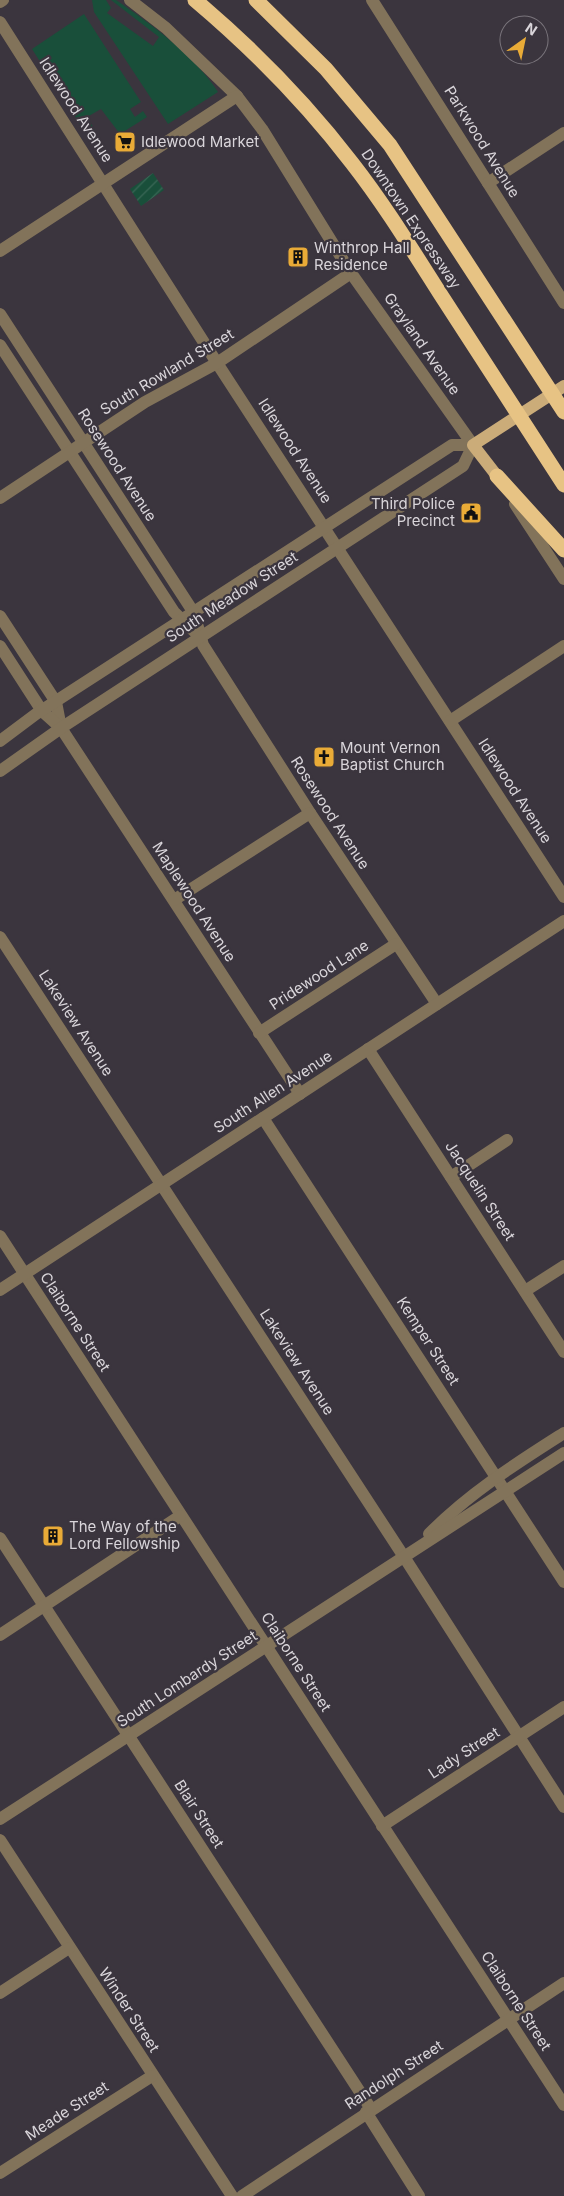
<svg xmlns="http://www.w3.org/2000/svg" width="564" height="2196" font-family="Inter,sans-serif">
<style>
.grass{fill:#194f3a}
.garden{fill:url(#garden-furrows)}
.lines{fill:none;stroke-linecap:round;stroke-linejoin:round}
.minor{stroke:#82735a;stroke-width:12}
.major{stroke:#cbac79;stroke-width:12}
.highway{stroke:#e7c384;stroke-width:15}
.labels{text-anchor:middle;stroke-width:4.5;stroke-linejoin:round;paint-order:stroke}
.street-label{font-size:15px;fill:#d9d5da;stroke:#3b353e}
.poi-label{font-size:15px;fill:#d9d5da;stroke:#3b353e;text-anchor:start}
</style>
<defs>
<pattern id="garden-furrows" width="10" height="10" patternUnits="userSpaceOnUse" patternTransform="scale(1.25)"><rect width="10" height="10" fill="#194f3a"/><path d="M-1 1l2-2M0 10L10 0M9 11l2-2" fill="none" stroke="#3a6756"/></pattern>
</defs>
<rect width="100%" height="100%" fill="#3b353e"/>
<!-- grass -->
<g class="grass">
<path d="M92 0H106L111 8 107 13 153 46 159 37 111 0H116C149 22 197 58 218 92L168 124 94 12Z"/>
<polygon points="84,14 141,102 130,109 135,117 143,111 147,117 120,134 101,109 87,117 95,130 87,135 32,49"/>
</g>
<!-- garden -->
<polygon class="garden" points="153,173 164,190 141,206 130,189"/>
<g class="lines">
<!-- minor -->
<g class="minor">
<polyline points="130,0 166,28 237,96 262,129 351,273 473,445"/>
<polyline points="372,0 564,303"/>
<polyline points="0,2 3,0"/>
<polyline points="0,22 217,363 564,897"/>
<polyline points="488,183 564,133"/>
<polyline points="0,251 237,96"/>
<polyline points="0,314 194,613 203,645 310,813 437,1004"/>
<polyline points="0,345 174,612 200,637"/>
<polyline points="0,498 145,402 217,363 351,273"/>
<polyline points="515,504 564,579"/>
<polyline points="0,616 56,702 61,728"/>
<polyline points="0,646 42,711 61,728 300,1094"/>
<polyline points="450,721 564,646"/>
<polyline points="0,741 36,714 452,445 473,445"/>
<polyline points="0,771 61,728 463,466 473,445"/>
<polyline points="174,900 310,813"/>
<polyline points="0,937 408,1563 564,1807"/>
<polyline points="259,1033 396,944"/>
<polyline points="368,1049 564,1352"/>
<polyline points="263,1118 564,1582"/>
<polyline points="451,1177 507,1140"/>
<polyline points="0,1236 564,2105"/>
<polyline points="0,1290 564,921"/>
<polyline points="525,1291 564,1266"/>
<path d="M429 1534C469 1493 517 1463 564 1433"/>
<polyline points="0,1538 371,2109"/>
<polyline points="0,1635 180,1516"/>
<polyline points="0,1819 564,1453"/>
<polyline points="382,1826 564,1707"/>
<polyline points="0,1840 232,2196"/>
<polyline points="0,1993 69,1948"/>
<polyline points="366,2112 419,2196"/>
<polyline points="0,2173 152,2076"/>
<polyline points="242,2196 564,1983"/>
</g>
<!-- major -->
<polyline class="major" points="497,476 473,445 564,386"/>
<!-- highway -->
<g class="highway">
<path d="M195 0C253 49 306 103 352 163 384 204 411 248 439 292 481 356 522 421 564 485"/>
<polyline points="256,0 326,69 390,145 564,412"/>
<polyline points="497,476 564,550"/>
</g>
</g>
<!-- icons -->
<defs>
<g id="supermarket-square" transform="scale(1.125)"><rect x="-9" y="-9" width="18" height="18" rx="4" fill="#e9ab37" stroke="#3b353e"/><path d="M-6-5.5h2.5l.6 2H6L4.5 2H-2.5L-4.4-4H-6ZM-1.5 3.2a1.3 1.3 0 1 0 .1 0ZM3 3.2a1.3 1.3 0 1 0 .1 0Z" fill="#111"/></g>
<g id="building-square" transform="scale(1.125)"><rect x="-9" y="-9" width="18" height="18" rx="4" fill="#e9ab37" stroke="#3b353e"/><path d="M-4-6H4V6H1V3H-1V6H-4ZM-2.5-4.3h1.7v1.8h-1.7ZM.8-4.3h1.7v1.8H.8ZM-2.5-1h1.7V.8h-1.7ZM.8-1h1.7V.8H.8Z" fill="#111"/></g>
<g id="civic-square" transform="scale(1.125)"><rect x="-9" y="-9" width="18" height="18" rx="4" fill="#e9ab37" stroke="#3b353e"/><path d="M-.6-6.5H3V-4.5H.6V-3L4-1V1h2V6H-6V1h2V-1L-.6-3ZM-1.2 2.5V6h2.4V2.5Z" fill="#111"/></g>
<g id="church-square" transform="scale(1.125)"><rect x="-9" y="-9" width="18" height="18" rx="4" fill="#e9ab37" stroke="#3b353e"/><path d="M-1.2-6h2.4v3.5h3.3v2.4h-3.3V6h-2.4V-.1h-3.3v-2.4h3.3Z" fill="#111"/></g>
</defs>
<g fill-rule="evenodd">
<use href="#supermarket-square" x="125" y="142"/>
<use href="#building-square" x="298" y="257"/>
<use href="#civic-square" x="471" y="513"/>
<use href="#church-square" x="324" y="757"/>
<use href="#building-square" x="53" y="1536"/>
</g>
<g class="labels">
<!-- street labels -->
<g class="street-label">
<text transform="translate(76 110) rotate(57)" y="5">Idlewood Avenue</text>
<text transform="translate(482 142) rotate(58)" y="5">Parkwood Avenue</text>
<text transform="translate(411 219) rotate(56)" y="5">Downtown Expressway</text>
<text transform="translate(422 344) rotate(55)" y="5">Grayland Avenue</text>
<text transform="translate(167 372) rotate(-31)" y="5">South Rowland Street</text>
<text transform="translate(295 451) rotate(57)" y="5">Idlewood Avenue</text>
<text transform="translate(117 465) rotate(57)" y="5">Rosewood Avenue</text>
<text transform="translate(232 597) rotate(-33)" y="5">South Meadow Street</text>
<text transform="translate(515 791) rotate(57)" y="5">Idlewood Avenue</text>
<text transform="translate(330 813) rotate(57)" y="5">Rosewood Avenue</text>
<text transform="translate(194 902) rotate(57)" y="5">Maplewood Avenue</text>
<text transform="translate(319 975) rotate(-33)" y="5">Pridewood Lane</text>
<text transform="translate(76 1023) rotate(57)" y="5">Lakeview Avenue</text>
<text transform="translate(273 1092) rotate(-33)" y="5">South Allen Avenue</text>
<text transform="translate(480 1191) rotate(57)" y="5">Jacquelin Street</text>
<text transform="translate(75 1322) rotate(57)" y="5">Claiborne Street</text>
<text transform="translate(428 1341) rotate(57)" y="5">Kemper Street</text>
<text transform="translate(297 1362) rotate(57)" y="5">Lakeview Avenue</text>
<text transform="translate(296 1662) rotate(57)" y="5">Claiborne Street</text>
<text transform="translate(187 1679) rotate(-33)" y="5">South Lombardy Street</text>
<text transform="translate(464 1753) rotate(-33)" y="5">Lady Street</text>
<text transform="translate(199 1814) rotate(57)" y="5">Blair Street</text>
<text transform="translate(516 2001) rotate(57)" y="5">Claiborne Street</text>
<text transform="translate(129 2010) rotate(57)" y="5">Winder Street</text>
<text transform="translate(394 2075) rotate(-33)" y="5">Randolph Street</text>
<text transform="translate(67 2111) rotate(-33)" y="5">Meade Street</text>
</g>
<!-- poi labels -->
<g class="poi-label">
<text x="141" y="147">Idlewood Market</text>
<text x="314" y="253">Winthrop Hall<tspan x="314" dy="17">Residence</tspan></text>
<text x="455" y="509" text-anchor="end">Third Police<tspan x="455" dy="17">Precinct</tspan></text>
<text x="340" y="753">Mount Vernon<tspan x="340" dy="17">Baptist Church</tspan></text>
<text x="69" y="1532">The Way of the<tspan x="69" dy="17">Lord Fellowship</tspan></text>
</g>
</g>
<!-- north arrow -->
<g transform="translate(524 40) rotate(33)"><circle r="24" fill="#3b353e" stroke="#7a757c"/>
<path d="M0-4L9 19L0 12L-9 19Z" fill="#e9ab37"/>
<text y="-8" font-size="14" font-weight="bold" text-anchor="middle" fill="#d9d5da">N</text>
</g>
</svg>
